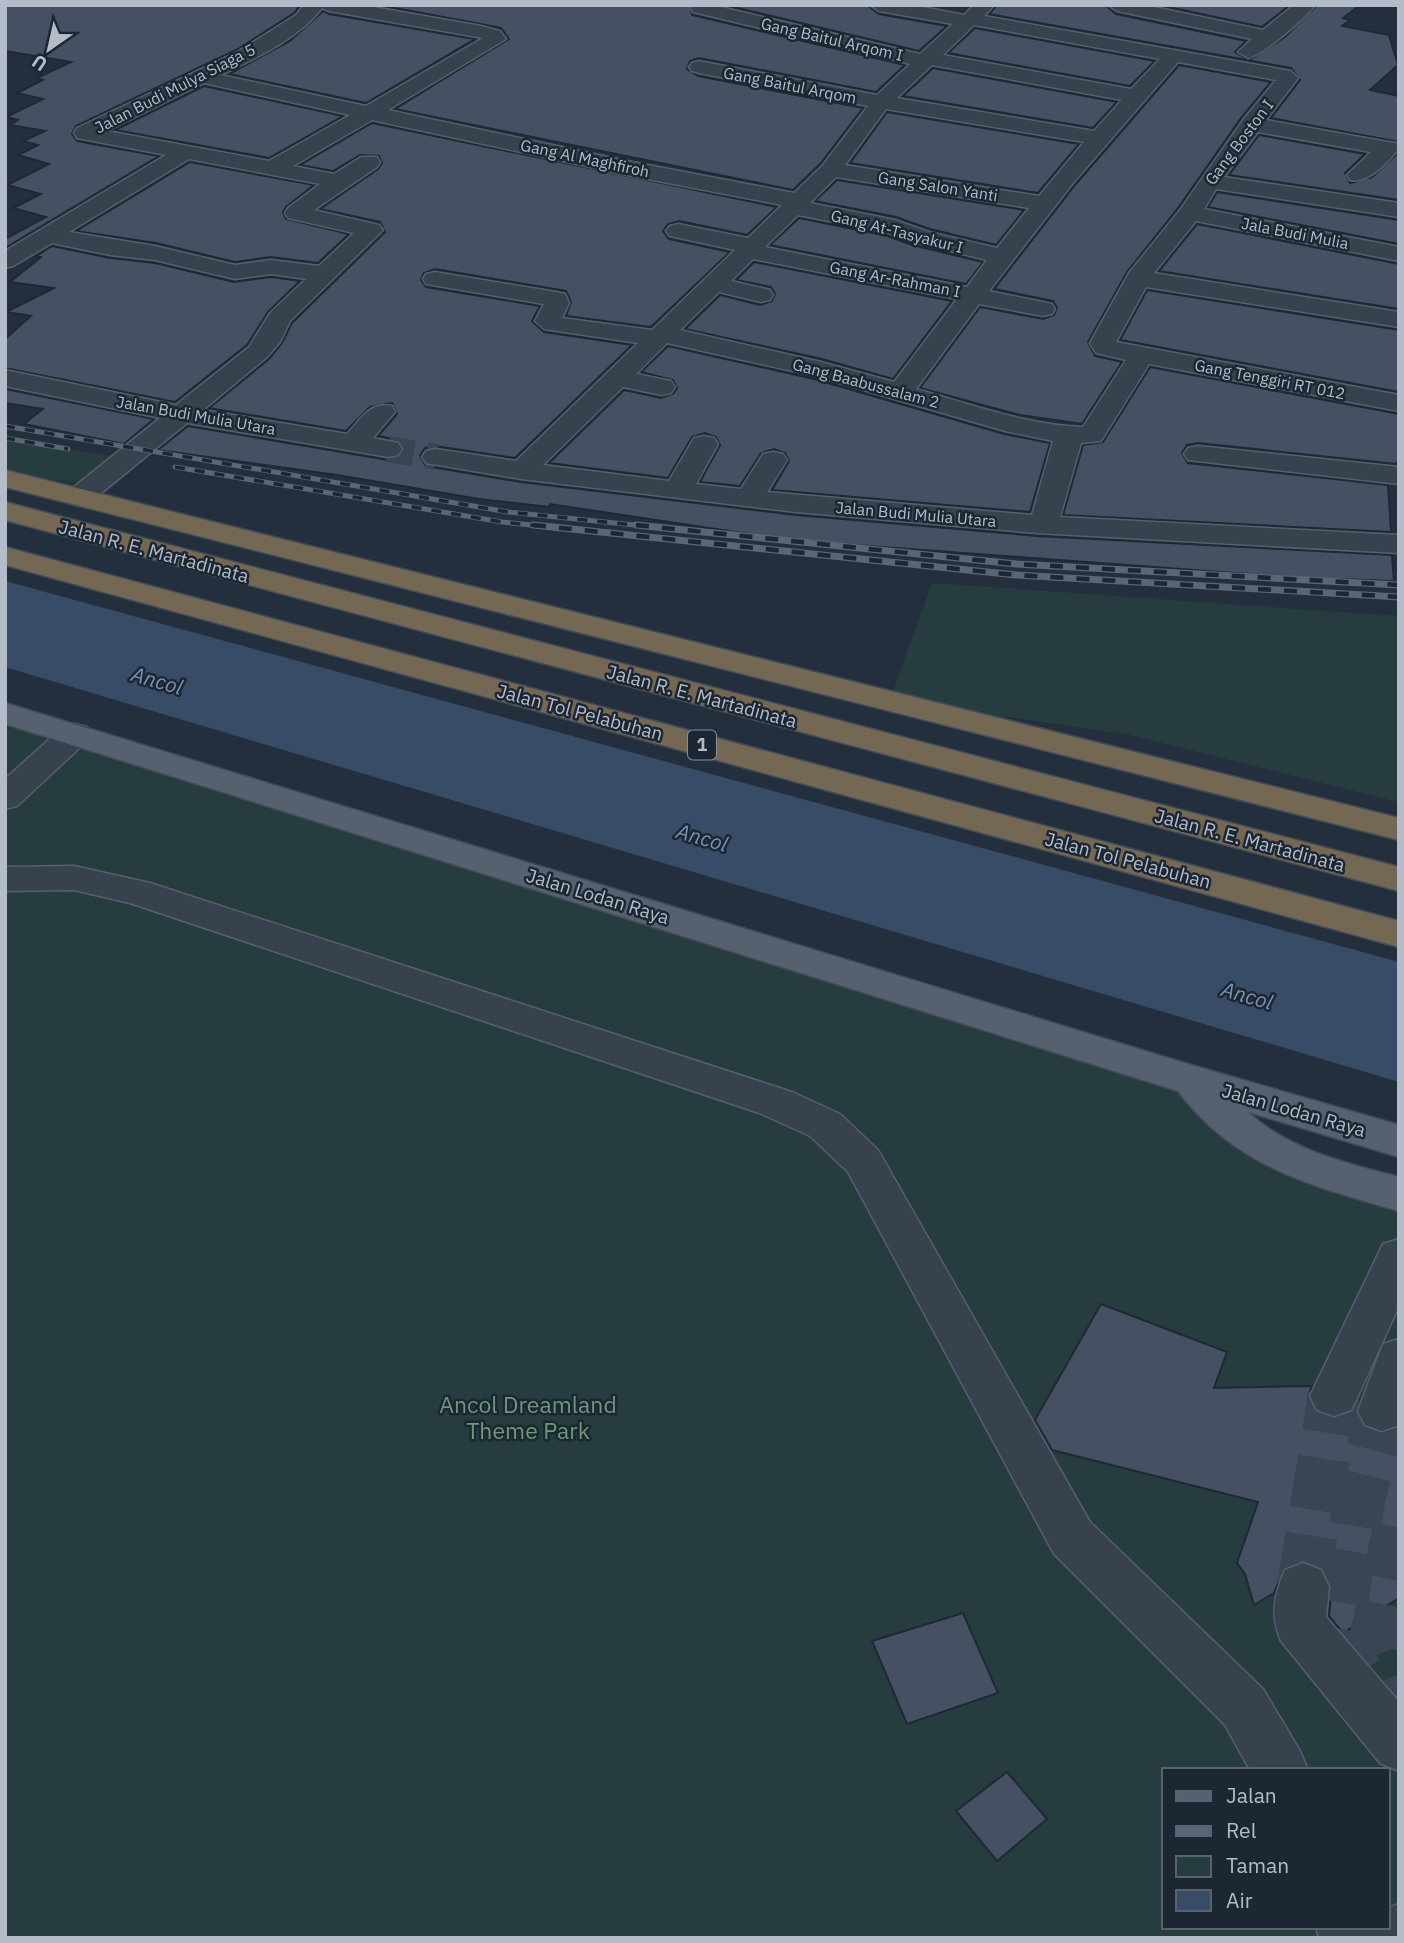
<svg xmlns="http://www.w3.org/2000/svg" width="1404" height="1943" font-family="'IBM Plex Sans',sans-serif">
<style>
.green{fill:#263c3f;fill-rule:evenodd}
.water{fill:#394c67}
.building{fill:#455162;stroke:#1f2835;stroke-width:2}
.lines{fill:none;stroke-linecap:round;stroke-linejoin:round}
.minor-tunnel-far1{stroke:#3a4453;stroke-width:26;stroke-dasharray:26 13;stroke-linecap:butt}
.minor-tunnel{stroke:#3a4453;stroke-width:52;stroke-dasharray:52 26;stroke-linecap:butt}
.minor-casing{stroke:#565f6c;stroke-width:3}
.major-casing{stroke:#414a57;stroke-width:3}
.highway-casing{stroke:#434c59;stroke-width:3}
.minor{fill:#38414e;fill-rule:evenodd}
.major{fill:#56606e;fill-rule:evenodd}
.highway{fill:#746855;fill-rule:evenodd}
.rail-far1-casing{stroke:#5a6575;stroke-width:5}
.rail-casing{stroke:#5a6575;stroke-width:7}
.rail-far1{stroke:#1d2633;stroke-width:3.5;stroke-dasharray:10;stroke-linecap:butt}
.rail{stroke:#1d2633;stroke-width:4.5;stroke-dasharray:13;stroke-linecap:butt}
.labels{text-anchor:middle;stroke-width:5;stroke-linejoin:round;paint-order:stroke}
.far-street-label{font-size:16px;fill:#b4bcc9;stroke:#1d2633}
.shield{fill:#1d2633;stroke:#878f9c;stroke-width:2}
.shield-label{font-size:18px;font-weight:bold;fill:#b4bcc9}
.street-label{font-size:19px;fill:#b4bcc9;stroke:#1d2633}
.water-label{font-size:21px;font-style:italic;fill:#7c92b1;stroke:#1d2633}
.near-park-label{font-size:23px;fill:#6b9a76;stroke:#1d2633}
</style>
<rect width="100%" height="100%" fill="#242f3e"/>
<!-- green -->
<g class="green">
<polygon points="5,438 10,439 128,459 95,485 5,474"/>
<polygon points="932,583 1399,616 1399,802 1131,735 890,700"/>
<path d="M5 713 1190 1080 1250 1138 1399 1194V1938H5ZM1164 1770H1388V1927H1164Z"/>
</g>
<!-- water -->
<polygon class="water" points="5,581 1399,962 1399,1082 5,667"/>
<!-- building -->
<g class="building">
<polygon points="5,5 300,5 294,13 238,49 76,126 72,134 77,141 159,156 5,248 5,239 46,217 13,208 41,194 7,185 49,164 18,155 38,145 23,141 45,131 10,125 18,120 6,117 43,99 17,93 43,80 37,78 71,62 5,51"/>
<polygon points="379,5 690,5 692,15 905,65 876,92 699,58 690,61 687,69 698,76 863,108 821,163 793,190 395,109 509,39 501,28"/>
<polygon points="725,5 867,5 879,14 947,26 919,51"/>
<polygon points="997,5 1105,5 1116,14 1246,41 1235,52 1249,60 1285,37 1317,5 1360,5 1343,18 1350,20 1342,26 1389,35 1398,65 1370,90 1399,96 1399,142 1271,118 1300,80 1291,68 989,14"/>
<polygon points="1159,5 1290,5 1262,27"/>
<polygon points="323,11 329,14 475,39 366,103 229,74 290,41"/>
<polygon points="975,28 1155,61 1130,86 948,53"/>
<polygon points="1179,65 1271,82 1241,118 1178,208 1127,272 1088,342 1095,356 1122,362 1082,424 1020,415 920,388 980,307 1043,319 1054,315 1057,308 1053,301 994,289 1075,185"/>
<polygon points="933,68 1117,102 1093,128 903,96"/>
<polygon points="204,86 343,116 269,158 115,130"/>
<polygon points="887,112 1079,144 1038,193 850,163"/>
<polygon points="372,123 777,207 747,235 679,221 668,224 663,231 669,239 730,252 651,327 566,316 571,302 566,291 435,269 424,273 421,280 426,287 540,306 532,321 544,332 632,345 515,458 435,446 425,448 420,456 426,466 521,482 796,515 1037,536 1392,555 1394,581 1342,579 1343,581 788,540 550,504 549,507 479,499 337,475 158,450 188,426 388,460 399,458 404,450 399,440 378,436 397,414 392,403 370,407 346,431 209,408 269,359 282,343 292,323 385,232 380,222 320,209 378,169 382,163 379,156 360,155 333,171 300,165"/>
<polygon points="1259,135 1365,154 1345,173 1350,183 1372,177 1399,152 1399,200 1229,175"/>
<polygon points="190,162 314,185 286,207 283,212 286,219 349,234 318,263 271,257 235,262 156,243 76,231"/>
<polygon points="837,180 1024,210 996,245 930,229 896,217 815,201"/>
<polygon points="1217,192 1399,220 1399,244 1208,207"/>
<polygon points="799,218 888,236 912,245 983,262 966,284 770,245"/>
<polygon points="1197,224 1399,264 1399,309 1159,271"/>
<polygon points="52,246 110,258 155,263 234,282 271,277 300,281 268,312 247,345 175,402 5,368 5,339 31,316 6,312 54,288 10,282 41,257 36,256"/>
<polygon points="754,262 952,301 893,379 822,359 685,329 720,295 760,305 772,301 775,294 771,287 736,280"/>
<polygon points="1147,290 1399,330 1399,392 1120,340"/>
<polygon points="668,346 814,379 1004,434 1050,443 1030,512 772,490 789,461 785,453 774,449 761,453 740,486 700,482 720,445 716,437 705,433 692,437 668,478 549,463 624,390 661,398 673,394 677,388 673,380 641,372"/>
<polygon points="1150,367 1399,414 1399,459 1396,464 1198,443 1187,445 1182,453 1188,463 1388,485 1391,532 1063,515 1083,445 1103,442"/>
<polygon points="5,389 154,419 124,444 24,424 43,409 5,403"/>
<polygon points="1101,1304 1227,1352 1214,1388 1312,1386 1308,1397 1316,1412 1333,1418 1356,1413 1364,1427 1381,1433 1399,1428 1399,1598 1343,1633 1329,1616 1332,1587 1323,1569 1302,1561 1284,1568 1274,1593 1254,1605 1245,1574 1237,1563 1258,1502 1052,1450 1035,1420"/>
<polygon points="963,1613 998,1693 907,1724 872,1641"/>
<polygon points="1007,1772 1047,1819 997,1861 956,1811"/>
</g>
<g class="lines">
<!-- minor-tunnel-far1 -->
<polyline class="minor-tunnel-far1" points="388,449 436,457"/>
<!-- minor-tunnel -->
<g class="minor-tunnel">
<polyline points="1399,1528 1374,1645 1399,1706"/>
<polyline points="1303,1587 1334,1396"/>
<polyline points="1358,1674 1337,1642 1337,1631 1360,1496 1382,1411"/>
</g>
<!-- minor casing -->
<g class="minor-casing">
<g id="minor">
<path d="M304 5H362L481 26 500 31 506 39 388 110 627 161 794 193 823 165 868 106 699 73 692 71 689 67 692 63 699 61 877 95 910 64 693 12 691 8 693 5H712L920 54 953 24 879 11 870 5H912L964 15 974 5H994L984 16 1291 71 1298 78 1266 120 1388 142 1396 143 1399 148C1388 162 1368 184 1350 180L1347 175 1371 152 1258 132 1224 177 1399 203V217L1216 189 1204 209 1399 247V261L1196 221 1154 273 1399 312V327L1146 287 1116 342 1399 395V411L1149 364 1101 441 1081 443 1060 517 1399 535V553L1037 533 796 512 521 479 426 463 422 457 426 451 436 449 516 461 638 343 544 329 535 321 544 304 426 284 423 279 426 274 435 272 556 292 565 294 569 303 562 318 652 330 735 250 670 236 666 231 670 226 678 224 748 238 782 205 627 175 372 120 293 166 334 174 361 157H377L380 162 377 167 314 210 379 225 383 230 290 321 280 342 267 357 203 410 347 434C361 419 370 401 392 406L395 412 373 438 398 443 402 449 398 455 388 457 187 423 89 503 79 506 69 503 65 497 69 491 160 418 5 386V370L176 405 249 347 270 313 306 279 271 274 235 279 155 260 110 255 52 243 13 266 5 268V251L166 155 77 138 74 133 77 128 239 51 296 15ZM322 8 329 11 483 38 366 106 221 75C256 58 298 39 322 8ZM974 25 1160 59 1131 89 943 55ZM1178 62 1276 80 1243 120 1180 210 1129 273 1090 343 1096 353 1126 360 1083 427C1026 425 970 404 916 389L979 304 1043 316 1052 314 1055 309 1052 304 989 291 1073 183ZM932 65 1122 100 1094 131 897 98ZM204 83 350 115 269 161 107 131ZM886 109 1084 142 1039 196 845 165ZM189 159 320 184 288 208 285 213 288 218 354 233 319 266 271 260 235 265 155 246 69 232ZM836 177 1029 208 997 248 929 232 895 220 810 203ZM798 215 889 233 913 242 987 260 967 287 765 247ZM753 259 957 299 894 382 821 362 680 330 719 292 761 302 770 300 773 295 770 290 731 281ZM667 343 815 376 1005 431 1053 441 1032 515 767 492 787 460 783 454 773 452 763 454 741 489 696 484 718 444 714 438 704 436 694 438 669 481 543 465 623 387 662 395 671 393 675 387 671 381 636 374Z"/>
<path d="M1108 5H1145L1263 30 1294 5H1315C1304 19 1264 54 1248 58L1238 52 1252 39 1117 11Z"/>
<polygon points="1198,446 1399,467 1399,484 1188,460 1184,454 1188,448"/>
<polygon points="75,724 87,727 92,734 87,741 17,806 5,809 5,779 63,727"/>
<polygon points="74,866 150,883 792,1092 840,1114 878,1150 1090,1522 1263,1689 1300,1751 1308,1770 1250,1770 1225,1725 1054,1554 848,1172 810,1136 762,1114 130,903 74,890 5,891 5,867"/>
<polygon points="1399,1239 1399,1306 1358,1396 1351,1410 1334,1416 1317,1410 1310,1396 1383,1244"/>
<polygon points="1399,1339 1399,1425 1382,1431 1365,1425 1358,1411 1383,1344"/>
<path d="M1303 1563 1321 1570 1329 1587 1326 1617 1399 1702V1771L1380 1763 1281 1641C1270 1617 1274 1594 1285 1570Z"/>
<polygon points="1399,1904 1399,1938 1319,1938 1316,1927 1388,1927 1388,1908"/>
</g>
</g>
<!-- major casing -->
<g class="major-casing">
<path id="major" d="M5 703 1191 1065 1399 1125V1157L1248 1112C1289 1150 1346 1163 1399 1177V1211C1312 1186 1235 1167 1178 1091L5 724Z"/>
</g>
<!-- highway casing -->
<g class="highway-casing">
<g id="highway">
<polygon points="5,470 1399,818 1399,840 5,487"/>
<polygon points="5,502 1399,867 1399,891 5,520"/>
<polygon points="5,547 1399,921 1399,947 5,565"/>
</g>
</g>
<!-- minor -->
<use href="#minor" class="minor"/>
<!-- major -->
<use href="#major" class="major"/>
<!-- highway -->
<use href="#highway" class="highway"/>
<!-- rail-far1 casing -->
<g class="rail-far1-casing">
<g id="rail-far1">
<polyline points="5,426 508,512 654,527"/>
<polyline points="5,438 68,449"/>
<polyline points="175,467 502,522 550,527"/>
</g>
</g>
<!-- rail casing -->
<g class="rail-casing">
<g id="rail">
<polyline points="533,525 1016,575 1399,597"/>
<polyline points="636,525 1016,564 1399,585"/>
</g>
</g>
<!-- rail-far1 -->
<use href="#rail-far1" class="rail-far1"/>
<!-- rail -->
<use href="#rail" class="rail"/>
</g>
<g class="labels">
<!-- far-street labels -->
<g class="far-street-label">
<text transform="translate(832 39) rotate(13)" y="6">Gang Baitul Arqom I</text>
<text transform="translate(790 85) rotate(11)" y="6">Gang Baitul Arqom</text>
<text transform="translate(175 88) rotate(-27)" y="6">Jalan Budi Mulya Siaga 5</text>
<text transform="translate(1239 142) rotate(-53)" y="6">Gang Boston I</text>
<text transform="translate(585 158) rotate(12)" y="6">Gang Al Maghfiroh</text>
<text transform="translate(938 186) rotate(9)" y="6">Gang Salon Yanti</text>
<text transform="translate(897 231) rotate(14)" y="6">Gang At-Tasyakur I</text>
<text transform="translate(1295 233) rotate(11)" y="6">Jala Budi Mulia</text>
<text transform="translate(895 279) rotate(11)" y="6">Gang Ar-Rahman I</text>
<text transform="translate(1270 379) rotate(11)" y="6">Gang Tenggiri RT 012</text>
<text transform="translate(866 383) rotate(15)" y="6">Gang Baabussalam 2</text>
<text transform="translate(196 415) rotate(10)" y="6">Jalan Budi Mulia Utara</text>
<text transform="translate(916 514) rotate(5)" y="6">Jalan Budi Mulia Utara</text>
</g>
<!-- shield labels -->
<rect class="shield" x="688" y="730.5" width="28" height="29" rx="5"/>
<g class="shield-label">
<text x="702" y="751">1</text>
</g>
<!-- street labels -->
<g class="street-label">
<text transform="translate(154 551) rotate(15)" y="7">Jalan R. E. Martadinata</text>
<text transform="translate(702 696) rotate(15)" y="7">Jalan R. E. Martadinata</text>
<text transform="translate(580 712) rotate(15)" y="7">Jalan Tol Pelabuhan</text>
<text transform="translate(1250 840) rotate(15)" y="7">Jalan R. E. Martadinata</text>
<text transform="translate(1128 860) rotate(15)" y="7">Jalan Tol Pelabuhan</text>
<text transform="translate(598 896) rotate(17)" y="7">Jalan Lodan Raya</text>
<text transform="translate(1294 1110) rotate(16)" y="7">Jalan Lodan Raya</text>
</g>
<!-- water labels -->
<g class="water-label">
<text transform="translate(157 681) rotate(16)" y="7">Ancol</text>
<text transform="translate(702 838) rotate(16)" y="7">Ancol</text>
<text transform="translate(1247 996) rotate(16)" y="7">Ancol</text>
</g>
<!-- near-park labels -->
<g class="near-park-label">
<text x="528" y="1413">Ancol Dreamland<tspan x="528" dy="26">Theme Park</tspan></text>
</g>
</g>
<!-- border -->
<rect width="1404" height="1943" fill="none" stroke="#b4bcc9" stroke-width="14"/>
<!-- legend -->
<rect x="1162" y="1768" width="228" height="161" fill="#1d2633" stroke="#59626f" stroke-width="2"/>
<rect x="1176" y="1791" width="35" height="10" fill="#56606e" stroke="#59626f" stroke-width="2"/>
<text x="1226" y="1803" font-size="21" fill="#b4bcc9">Jalan</text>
<rect x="1176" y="1826" width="35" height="10" fill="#5a6575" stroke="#59626f" stroke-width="2"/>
<text x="1226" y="1838" font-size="21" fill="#b4bcc9">Rel</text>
<rect x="1176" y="1856" width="35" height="21" fill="#263c3f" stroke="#59626f" stroke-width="2"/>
<text x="1226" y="1873" font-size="21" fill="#b4bcc9">Taman</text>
<rect x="1176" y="1890" width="35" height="21" fill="#394c67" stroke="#59626f" stroke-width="2"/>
<text x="1226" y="1908" font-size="21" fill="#b4bcc9">Air</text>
<!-- north arrow -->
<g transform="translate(49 49) rotate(214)" stroke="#1d2633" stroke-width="5" paint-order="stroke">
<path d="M0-5L12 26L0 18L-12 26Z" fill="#b4bcc9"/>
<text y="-10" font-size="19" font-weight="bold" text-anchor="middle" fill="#b4bcc9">U</text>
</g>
</svg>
